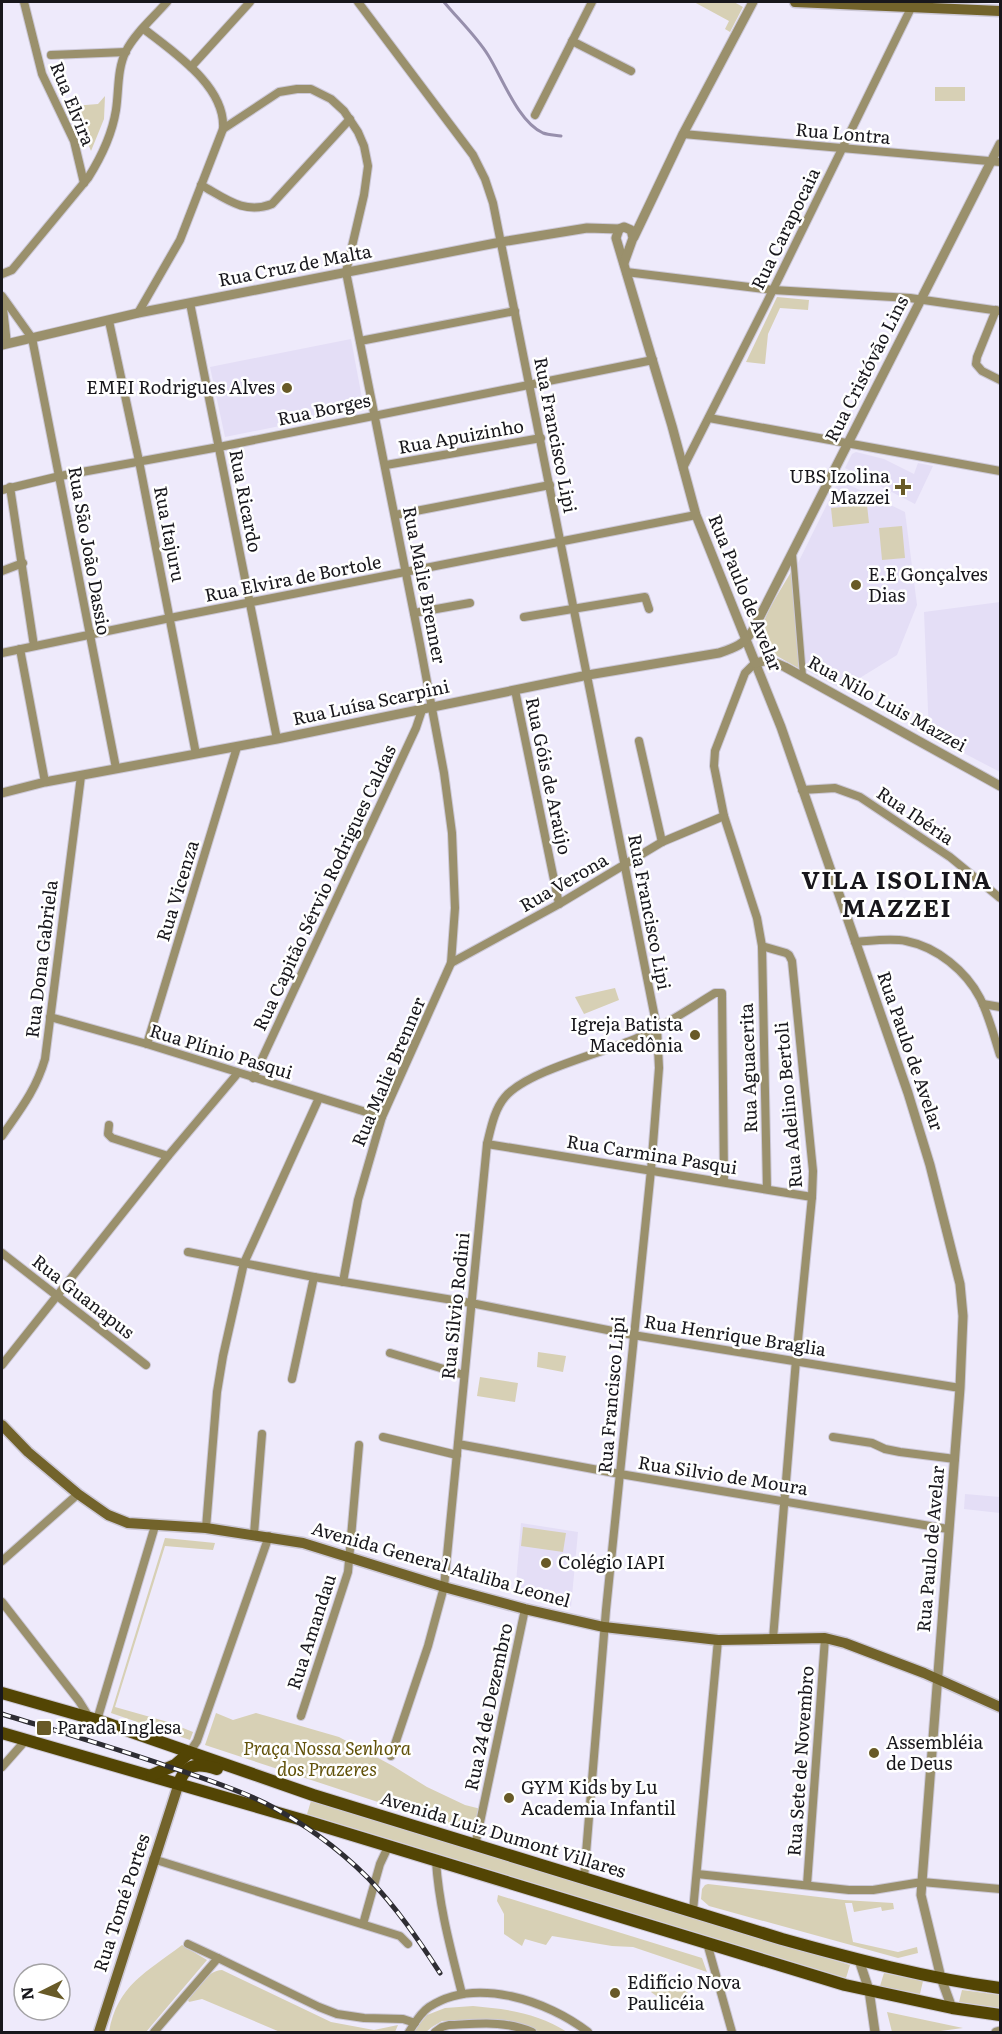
<svg xmlns="http://www.w3.org/2000/svg" width="1002" height="2034" font-family="Literata,serif">
<style>
.built{fill:#e4def6}
.green{fill:#d7d0b5}
.lines{fill:none;stroke-linecap:round;stroke-linejoin:round}
.stream{stroke:#978fac;stroke-width:3}
.pedestrian-casing{stroke:#ccc8d7;stroke-width:8}
.minor-casing{stroke:#ccc8d7;stroke-width:10}
.tertiary-casing{stroke:#ccc8d7;stroke-width:11}
.secondary-casing{stroke:#ccc8d7;stroke-width:13}
.primary-casing{stroke:#ccc8d7;stroke-width:14}
.pedestrian{stroke:#9a906c;stroke-width:6}
.minor{stroke:#9a906c;stroke-width:8}
.tertiary{stroke:#9a906c;stroke-width:9}
.secondary{stroke:#72632b;stroke-width:10}
.primary{stroke:#534504;stroke-width:12}
.rail-casing{stroke:#2e2d33;stroke-width:5}
.rail{stroke:#fff;stroke-width:3;stroke-dasharray:9;stroke-linecap:butt}
.poi-dot{fill:#685a27;stroke:#fff;stroke-width:2}
.labels{text-anchor:middle;stroke-width:5;stroke-linejoin:round;paint-order:stroke}
.street-label{font-size:18px;fill:#18171c;stroke:#fff}
.poi-label{font-size:18px;fill:#18171c;stroke:#fff;text-anchor:start}
.park-label{font-size:18px;font-style:italic;fill:#61510a;stroke:#fff}
.district-label{font-size:24px;font-weight:bold;letter-spacing:1.5px;fill:#18171c;stroke:#fff}
</style>
<rect width="100%" height="100%" fill="#eeeafb"/>
<!-- built -->
<g class="built">
<polygon points="351,339 364,409 225,437 210,367"/>
<polygon points="856,452 884,459 914,474 918,463 933,466 915,504 845,468 852,454"/>
<polygon points="839,480 905,512 917,605 897,655 842,689 804,669 797,565"/>
<polygon points="1000,602 1000,772 929,735 924,612"/>
<polygon points="965,1494 1000,1497 1000,1513 964,1509"/>
<polygon points="521,1523 578,1532 571,1607 515,1595"/>
</g>
<!-- green -->
<g class="green">
<polygon points="694,2 734,2 743,7 730,32 725,29 729,21"/>
<rect x="935" y="87" width="30" height="14"/>
<polygon points="105,96 104,119 91,151 73,106 98,104"/>
<polygon points="777,297 809,300 808,310 780,308 768,334 765,364 746,362"/>
<polygon points="867,505 869,523 833,527 831,508"/>
<polygon points="902,526 905,558 882,560 879,528"/>
<path d="M792 570 800 669 761 647C754 627 782 589 792 570Z"/>
<polygon points="615,988 619,1000 584,1014 575,997"/>
<polygon points="538,1352 566,1356 563,1372 537,1367"/>
<polygon points="480,1377 518,1383 515,1402 477,1396"/>
<polygon points="523,1527 566,1533 563,1552 521,1546"/>
<polygon points="165,1538 215,1543 213,1550 165,1546 115,1707 168,1722 193,1732 190,1740 111,1713"/>
<polygon points="216,1713 233,1720 256,1713 339,1737 393,1766 427,1787 465,1805 481,1809 475,1834 205,1745"/>
<polygon points="311,1801 850,1965 846,1978 307,1814"/>
<polygon points="708,1884 844,1900 893,1903 894,1909 882,1911 881,1907 854,1912 852,1903 845,1903 853,1942 898,1952 917,1947 918,1953 898,1958 709,1906 701,1899 702,1889 705,1885"/>
<polygon points="498,1895 702,1958 707,1972 633,1947 612,1946 552,1936 546,1945 525,1939 522,1946 504,1934 504,1914 497,1901"/>
<path d="M182 1945 207 1960 146 2032H109C117 1985 147 1972 182 1945Z"/>
<path d="M222 1970 331 2022 374 2030 398 2025 395 2032H280L202 1999 189 2002 188 2000C197 1990 207 1970 222 1970Z"/>
<polygon points="884,1973 923,1981 920,1994 880,1986"/>
<polygon points="663,1975 688,1993 675,2010 651,1992"/>
<polygon points="962,1990 1000,1995 1000,2008 959,2002"/>
<path d="M473 2006C507 2009 538 2013 567 2032H537L528 2027 502 2021 481 2020 442 2021 432 2027 426 2032H413L427 2015 445 2008Z"/>
<polygon points="887,2012 963,2028 933,2032 892,2032"/>
</g>
<g class="lines">
<!-- stream -->
<path class="stream" d="M444 2C458 19 476 36 488 55 502 77 518 122 543 133 549 135 556 135 561 136"/>
<!-- pedestrian casing -->
<g class="pedestrian-casing">
<polyline id="pedestrian" points="793,554 803,676"/>
</g>
<!-- minor casing -->
<g class="minor-casing">
<g id="minor">
<polyline points="24,2 42,74 74,141 84,183"/>
<polyline points="358,2 473,155 485,179 493,203 657,1028 659,1068 651,1170 606,1610 584,1878"/>
<polyline points="572,41 631,71"/>
<polyline points="51,55 126,52"/>
<polyline points="191,67 250,2"/>
<polyline points="535,115 592,2"/>
<polyline points="223,129 279,92 297,89 311,89 331,99 344,111 358,132 364,146 368,166 364,195 346,272 420,644 444,773 452,833 455,908 451,963 382,1117 358,1200 343,1282"/>
<polyline points="683,134 1000,162"/>
<path d="M201 185C225 198 244 215 272 204L350 119"/>
<polyline points="626,272 773,290 910,298 1000,311"/>
<path d="M2 274 12 270 88 178C102 156 112 135 116 110 119 90 117 69 126 51 135 33 154 17 167 2"/>
<polyline points="2,296 32,338 116,768"/>
<polyline points="2,299 7,344"/>
<polyline points="190,303 277,739"/>
<polyline points="996,310 977,357 976,364 982,371 1000,380"/>
<path d="M138 313 180 240 223 129C226 86 173 52 144 29"/>
<polyline points="109,321 139,461 196,754"/>
<polyline points="360,341 515,311"/>
<polyline points="709,418 1000,471"/>
<polyline points="386,465 541,438"/>
<polyline points="683,468 767,302 914,2"/>
<polyline points="10,487 34,646"/>
<polyline points="2,490 60,476 219,447 653,360"/>
<polyline points="395,515 550,485"/>
<polyline points="2,571 23,563"/>
<polyline points="414,613 470,603"/>
<polyline points="524,617 645,597 649,609"/>
<polyline points="20,649 45,782"/>
<polyline points="2,653 170,618 696,515"/>
<polyline points="755,663 745,673 715,751 714,766 724,816 757,918 762,946 767,1189"/>
<polyline points="515,690 559,904"/>
<polyline points="639,741 662,842"/>
<polyline points="802,790 835,788 860,797 950,857 1000,898"/>
<path d="M855 942C871 941 890 938 906 941 937 947 966 971 980 998 989 1016 994 1036 1000 1055"/>
<polyline points="762,946 786,953 789,955 792,961 813,1171 812,1197 796,1360 773,1639"/>
<polyline points="451,963 559,904 662,842 724,816"/>
<polyline points="983,1004 1000,1007"/>
<polyline points="50,1017 147,1044 382,1117"/>
<polyline points="147,1044 237,747"/>
<polyline points="253,1078 416,728 422,710"/>
<polyline points="109,1125 108,1134 112,1138 168,1156"/>
<path d="M2 1136C20 1110 36 1090 45 1059L81 776"/>
<polyline points="487,1144 812,1197"/>
<polyline points="188,1252 314,1277 471,1303 633,1335 960,1388"/>
<polyline points="2,1253 146,1365"/>
<polyline points="390,1353 464,1375"/>
<polyline points="2,1365 168,1156 238,1073"/>
<polyline points="292,1379 314,1277"/>
<polyline points="383,1437 457,1455"/>
<polyline points="833,1437 872,1443 885,1449 900,1452 955,1459"/>
<polyline points="458,1444 620,1474 948,1529"/>
<polyline points="206,1528 217,1392 223,1356 244,1263 319,1098"/>
<polyline points="254,1534 262,1434"/>
<polyline points="2,1561 78,1494"/>
<polyline points="2,1602 79,1701 89,1717"/>
<polyline points="301,1716 348,1572 359,1445"/>
<polyline points="97,1720 155,1526"/>
<polyline points="189,1753 197,1741 269,1536"/>
<path d="M391 1756 428 1646 444 1587 487 1144C491 1128 494 1110 505 1097 527 1071 602 1053 635 1039 663 1027 689 1009 715 993H722L724 1181"/>
<polyline points="2,1767 25,1741"/>
<polyline points="475,1846 525,1609"/>
<polyline points="153,1859 400,1936 408,1944"/>
<path d="M436 1861C439 1907 451 1950 462 1994"/>
<polyline points="697,1874 849,1890 873,1890 922,1882 1000,1889"/>
<polyline points="807,1885 825,1638"/>
<polyline points="693,1911 718,1640"/>
<polyline points="363,1924 380,1864 388,1847"/>
<polyline points="707,1943 732,2032"/>
<polyline points="188,1944 218,1958"/>
<polyline points="154,2032 218,1958 319,2007 337,2014 364,2018 403,2019 415,2023"/>
<path d="M409 2032C414 2024 420 2013 429 2007 476 1976 548 2001 588 2032"/>
<path d="M435 2032 442 2027 449 2025C477 2024 505 2020 532 2032"/>
</g>
</g>
<!-- tertiary casing -->
<g class="tertiary-casing">
<g id="tertiary">
<polyline points="619,229 616,238 672,426 696,515 781,727 908,1093 930,1165 960,1284 963,1316 960,1388 921,1895 941,1978 952,2008"/>
<polyline points="634,237 683,134 753,2"/>
<polyline points="2,345 138,313 501,242 587,228 619,229 624,227 631,230 633,238 624,263"/>
<polyline points="755,663 769,660 785,667 1000,786"/>
<path d="M2 793 45 782 277 739 588 675 719 653C734 648 744 645 753 630L1000 144"/>
<polyline points="859,1960 869,1990 875,2032"/>
<polyline points="996,2032 1000,2031"/>
</g>
</g>
<!-- secondary casing -->
<g class="secondary-casing">
<g id="secondary">
<polyline points="795,2 1000,11"/>
<polyline points="2,1425 28,1452 78,1494 108,1515 128,1523 206,1528 303,1543 444,1587 525,1609 604,1627 718,1640 825,1638 845,1643 924,1673 1000,1707"/>
<polyline points="99,2032 179,1783"/>
</g>
</g>
<!-- primary casing -->
<g class="primary-casing">
<g id="primary">
<path d="M2 1693 97 1720 313 1795 782 1939C854 1959 926 1978 1000 1988"/>
<polyline points="2,1733 306,1821 845,1985 952,2008 1000,2015"/>
<polyline points="152,1775 175,1765 189,1753"/>
<path d="M179 1783C186 1763 198 1763 217 1769"/>
</g>
</g>
<!-- pedestrian -->
<use href="#pedestrian" class="pedestrian"/>
<!-- minor -->
<use href="#minor" class="minor"/>
<!-- tertiary -->
<use href="#tertiary" class="tertiary"/>
<!-- secondary -->
<use href="#secondary" class="secondary"/>
<!-- primary -->
<use href="#primary" class="primary"/>
<!-- rail casing -->
<g class="rail-casing">
<path id="rail" d="M2 1714C57 1731 112 1747 167 1766 200 1777 234 1788 265 1803 302 1822 339 1849 368 1878 396 1907 418 1939 440 1973"/>
</g>
<!-- rail -->
<use href="#rail" class="rail"/>
</g>
<!-- markers -->
<g class="poi-dot">
<circle cx="287" cy="388" r="6"/>
<path d="M900 478h6v6h6v6h-6v6h-6v-6h-6v-6h6z"/>
<circle cx="856" cy="585" r="6"/>
<circle cx="695" cy="1035" r="6"/>
<circle cx="546" cy="1563" r="6"/>
<rect x="36" y="1720" width="16" height="16" rx="3"/>
<circle cx="874" cy="1753" r="6"/>
<circle cx="509" cy="1798" r="6"/>
<circle cx="615" cy="1993" r="6"/>
</g>
<g class="labels">
<!-- street labels -->
<g class="street-label">
<text transform="translate(72 104) rotate(68)" y="6">Rua Elvira</text>
<text transform="translate(843 134) rotate(5)" y="6">Rua Lontra</text>
<text transform="translate(786 229) rotate(-64)" y="6">Rua Carapocaia</text>
<text transform="translate(295 266) rotate(-11)" y="6">Rua Cruz de Malta</text>
<text transform="translate(867 369) rotate(-63)" y="6">Rua Cristóvão Lins</text>
<text transform="translate(324 410) rotate(-12)" y="6">Rua Borges</text>
<text transform="translate(555 435) rotate(79)" y="6">Rua Francisco Lipi</text>
<text transform="translate(461 437) rotate(-10)" y="6">Rua Apuizinho</text>
<text transform="translate(245 501) rotate(79)" y="6">Rua Ricardo</text>
<text transform="translate(169 534) rotate(79)" y="6">Rua Itajuru</text>
<text transform="translate(89 551) rotate(80)" y="6">Rua São João Dassio</text>
<text transform="translate(293 579) rotate(-11)" y="6">Rua Elvira de Bortole</text>
<text transform="translate(424 585) rotate(79)" y="6">Rua Malie Brenner</text>
<text transform="translate(745 593) rotate(68)" y="6">Rua Paulo de Avelar</text>
<text transform="translate(371 703) rotate(-12)" y="6">Rua Luísa Scarpini</text>
<text transform="translate(887 704) rotate(29)" y="6">Rua Nilo Luis Mazzei</text>
<text transform="translate(548 776) rotate(78)" y="6">Rua Góis de Araújo</text>
<text transform="translate(915 816) rotate(34)" y="6">Rua Ibéria</text>
<text transform="translate(564 883) rotate(-30)" y="6">Rua Verona</text>
<text transform="translate(325 888) rotate(-65)" y="6">Rua Capitão Sérvio Rodrigues Caldas</text>
<text transform="translate(178 891) rotate(-73)" y="6">Rua Vicenza</text>
<text transform="translate(649 912) rotate(79)" y="6">Rua Francisco Lipi</text>
<text transform="translate(42 959) rotate(-83)" y="6">Rua Dona Gabriela</text>
<text transform="translate(910 1051) rotate(71)" y="6">Rua Paulo de Avelar</text>
<text transform="translate(221 1052) rotate(17)" y="6">Rua Plínio Pasqui</text>
<text transform="translate(749 1068) rotate(-92)" y="6">Rua Aguacerita</text>
<text transform="translate(389 1072) rotate(-67)" y="6">Rua Malie Brenner</text>
<text transform="translate(789 1105) rotate(-95)" y="6">Rua Adelino Bertoli</text>
<text transform="translate(652 1155) rotate(9)" y="6">Rua Carmina Pasqui</text>
<text transform="translate(83 1297) rotate(38)" y="6">Rua Guanapus</text>
<text transform="translate(456 1306) rotate(-84)" y="6">Rua Sílvio Rodini</text>
<text transform="translate(735 1336) rotate(9)" y="6">Rua Henrique Braglia</text>
<text transform="translate(612 1395) rotate(-85)" y="6">Rua Francisco Lipi</text>
<text transform="translate(723 1476) rotate(9)" y="6">Rua Silvio de Moura</text>
<text transform="translate(931 1549) rotate(-85)" y="6">Rua Paulo de Avelar</text>
<text transform="translate(441 1565) rotate(16)" y="6">Avenida General Ataliba Leonel</text>
<text transform="translate(312 1632) rotate(-72)" y="6">Rua Amandau</text>
<text transform="translate(489 1707) rotate(-78)" y="6">Rua 24 de Dezembro</text>
<text transform="translate(801 1761) rotate(-86)" y="6">Rua Sete de Novembro</text>
<text transform="translate(503 1835) rotate(17)" y="6">Avenida Luiz Dumont Villares</text>
<text transform="translate(122 1903) rotate(-72)" y="6">Rua Tomé Portes</text>
</g>
<!-- poi labels -->
<g class="poi-label">
<text x="275" y="394" text-anchor="end">EMEI Rodrigues Alves</text>
<text x="890" y="483" text-anchor="end">UBS Izolina<tspan x="890" dy="21">Mazzei</tspan></text>
<text x="868" y="581">E.E Gonçalves<tspan x="868" dy="21">Dias</tspan></text>
<text x="683" y="1031" text-anchor="end">Igreja Batista<tspan x="683" dy="21">Macedônia</tspan></text>
<text x="558" y="1569">Colégio IAPI</text>
<text x="57" y="1734">Parada Inglesa</text>
<text x="886" y="1749">Assembléia<tspan x="886" dy="21">de Deus</tspan></text>
<text x="521" y="1794">GYM Kids by Lu<tspan x="521" dy="21">Academia Infantil</tspan></text>
<text x="627" y="1989">Edifício Nova<tspan x="627" dy="21">Paulicéia</tspan></text>
</g>
<!-- park labels -->
<g class="park-label">
<text x="327" y="1755">Praça Nossa Senhora<tspan x="327" dy="21">dos Prazeres</tspan></text>
</g>
<!-- district labels -->
<g class="district-label">
<text x="897" y="889">VILA ISOLINA<tspan x="897" dy="28">MAZZEI</tspan></text>
</g>
</g>
<!-- border -->
<rect width="1002" height="2034" fill="none" stroke="#18171c" stroke-width="6"/>
<!-- north arrow -->
<g transform="translate(42 1992) rotate(264)"><circle r="28" fill="#ffffff" stroke="#a3a2a4" stroke-width="1.5"/>
<path d="M0-4.5L10 22L0 15L-10 22Z" fill="#685a27"/>
<text y="-9" font-size="16" font-weight="bold" text-anchor="middle" fill="#18171c">N</text>
</g>
</svg>
